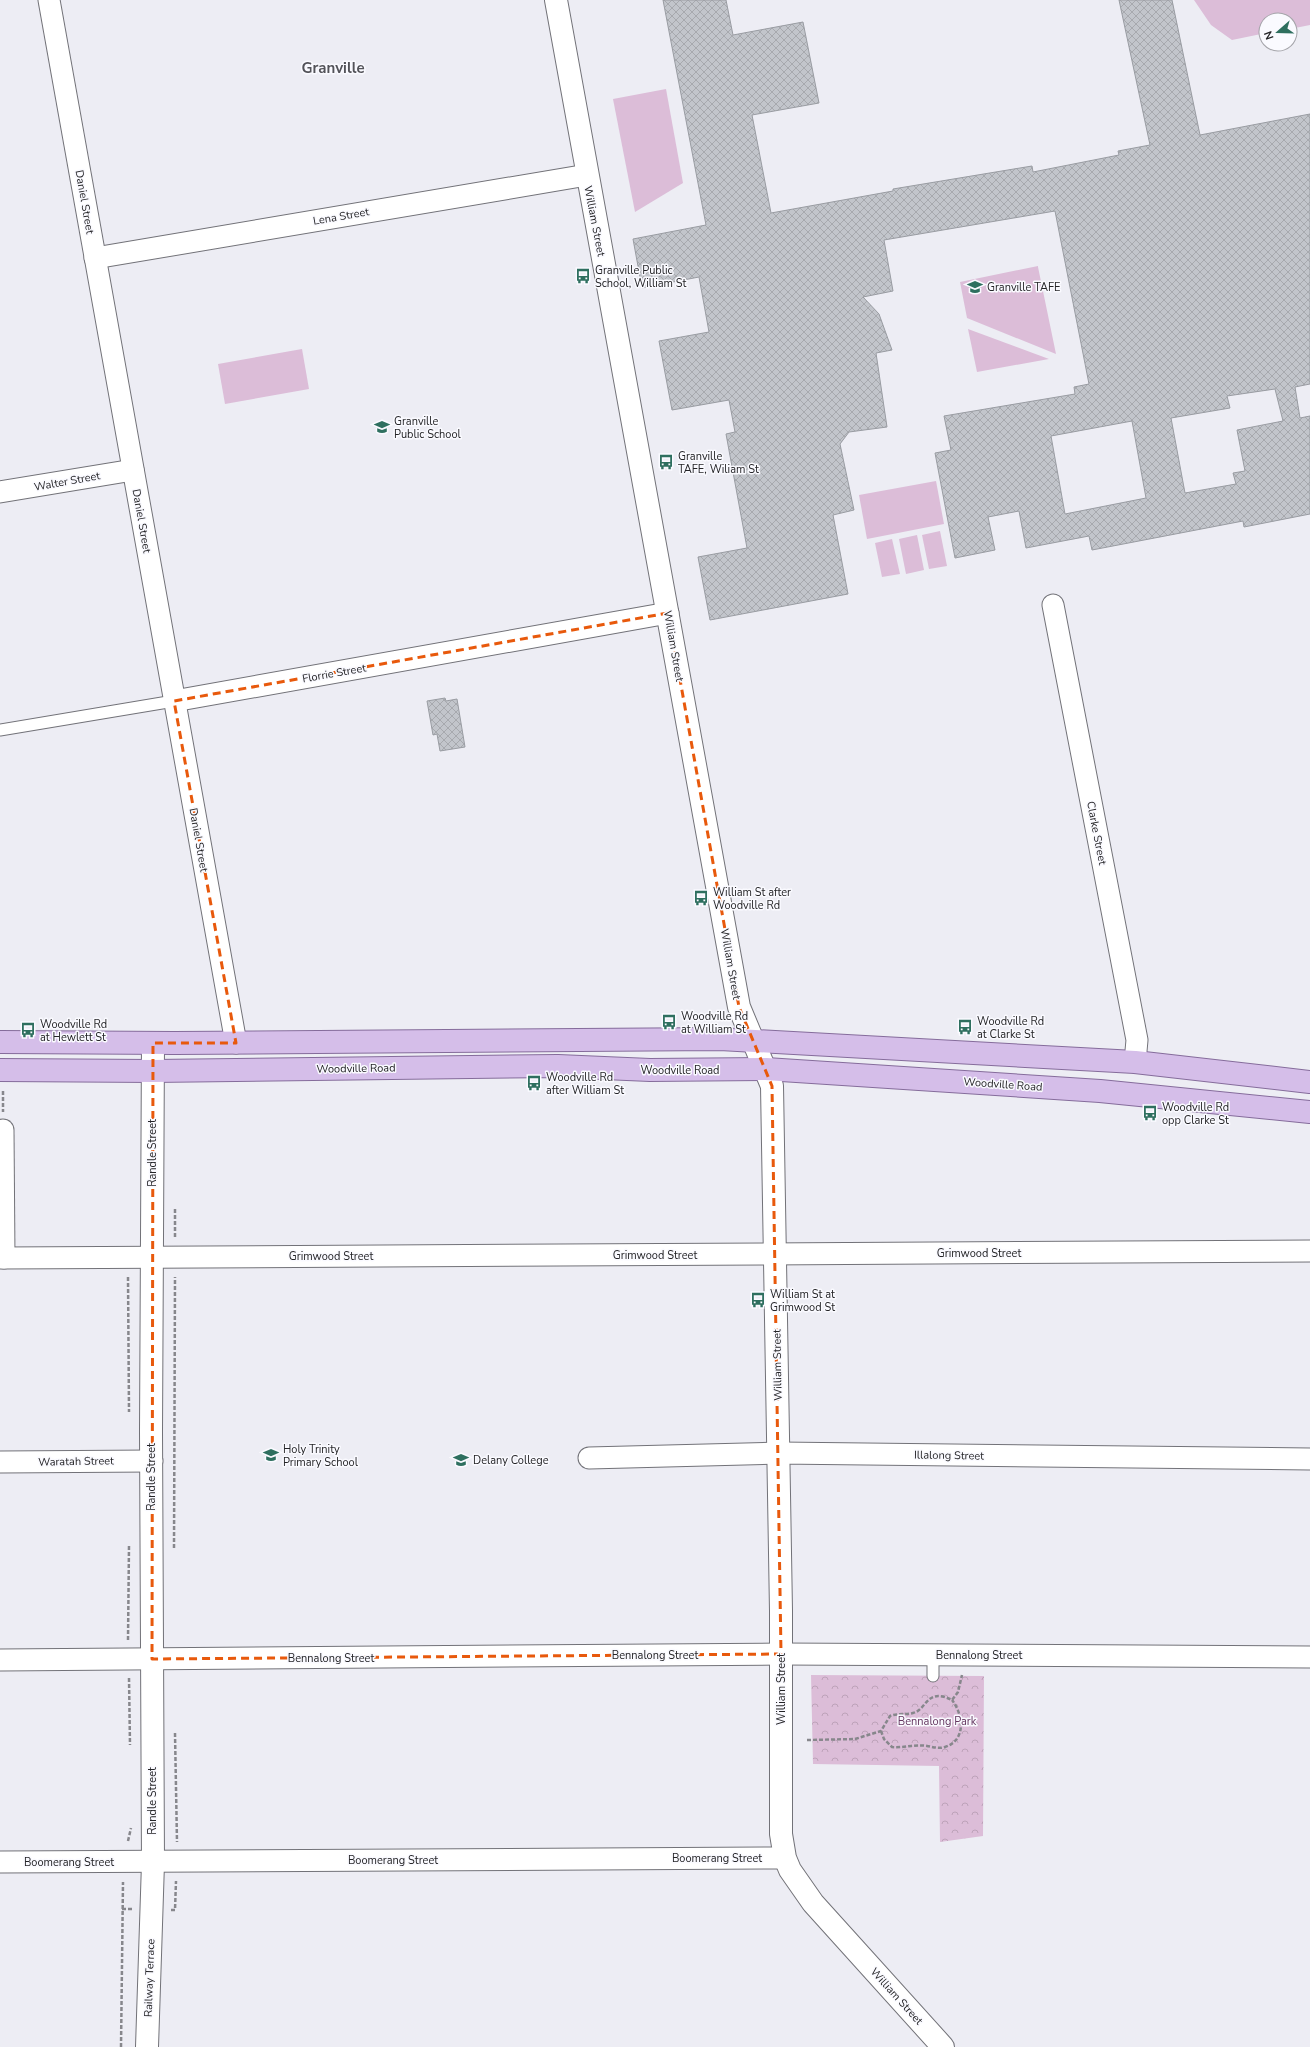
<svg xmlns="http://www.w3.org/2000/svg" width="1310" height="2047" font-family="'Nunito Sans',sans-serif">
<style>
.grass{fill:#dcbdd8}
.park{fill:url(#park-crowns)}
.building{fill:url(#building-cross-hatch);stroke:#999ca2;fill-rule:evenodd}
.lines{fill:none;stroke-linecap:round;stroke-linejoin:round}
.service-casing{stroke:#727278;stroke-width:13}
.minor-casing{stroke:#727278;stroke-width:23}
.tertiary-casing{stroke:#727278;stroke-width:24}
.secondary-casing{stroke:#727278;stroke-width:24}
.primary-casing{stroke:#856c9b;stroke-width:24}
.path{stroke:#87878c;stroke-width:2.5;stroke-dasharray:4 2;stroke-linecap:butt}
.service{stroke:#fff;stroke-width:11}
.minor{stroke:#fff;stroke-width:21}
.tertiary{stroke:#fff;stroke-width:22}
.secondary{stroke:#fff;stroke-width:22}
.primary{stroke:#d5bee9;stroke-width:22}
.marked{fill:none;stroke:#e8590c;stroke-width:3;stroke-dasharray:8 5;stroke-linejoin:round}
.labels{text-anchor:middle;stroke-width:3;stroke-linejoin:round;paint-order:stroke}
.street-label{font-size:11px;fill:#242427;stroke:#fafaff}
.poi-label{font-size:11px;fill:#242427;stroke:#fafaff;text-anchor:start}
.park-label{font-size:11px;fill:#63355f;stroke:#fafaff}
.district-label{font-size:15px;font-weight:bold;fill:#535359;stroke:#fafaff}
</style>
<defs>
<pattern id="park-crowns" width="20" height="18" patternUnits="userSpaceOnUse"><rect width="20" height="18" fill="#dcbdd8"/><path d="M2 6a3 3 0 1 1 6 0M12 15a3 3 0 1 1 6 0" fill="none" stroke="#bda2b9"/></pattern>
<pattern id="building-cross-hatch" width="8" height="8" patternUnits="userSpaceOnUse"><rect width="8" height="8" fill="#c2c5cb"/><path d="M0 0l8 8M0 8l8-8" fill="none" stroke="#a7a9ae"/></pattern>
</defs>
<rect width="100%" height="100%" fill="#ededf4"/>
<!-- grass -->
<g class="grass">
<polygon points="1194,0 1310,0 1310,25 1290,29 1290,20 1266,20 1266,33 1232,40 1211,25"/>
<polygon points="666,89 683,183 635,212 613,99"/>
<polygon points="1038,266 1038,267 1056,354 967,318 960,282"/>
<polygon points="968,329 1049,359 977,372"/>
<polygon points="302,349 309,389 225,404 218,364"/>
<polygon points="936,481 944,524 867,539 859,495"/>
<polygon points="940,531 947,566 929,569 922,535"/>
<polygon points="917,535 924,570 906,574 899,539"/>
<polygon points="892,539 900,574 882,577 875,543"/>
</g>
<!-- park -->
<polygon class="park" points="811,1675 984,1676 983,1836 940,1842 939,1766 813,1764"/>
<!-- building -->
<g class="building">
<path d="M663 0H726L733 35 803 22 819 103 752 115 771 213 893 191V189L1032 166 1033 172 1119 155 1118 151 1150 145 1119 0H1172L1200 135 1310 114V384L1295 387 1300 418 1310 416V514L1244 527 1243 521 1092 550 1089 536 1026 548 1019 511 988 517 995 550 955 558 935 453 951 450 944 416 1075 394 1074 387 1089 384 1055 211 884 240 893 291 863 297 879 314 892 350 876 353 887 427 849 432 840 444 854 510 833 515 848 594 710 620 698 557 747 548 726 434 735 432 729 400 672 410 659 341 709 332 699 277 642 288 633 239 706 225ZM1275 389 1283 421 1237 430 1245 471 1233 473 1236 484 1185 493 1171 418 1230 408 1227 396ZM1132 421 1146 498 1065 514 1051 436Z"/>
<polygon points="445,698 446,701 457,699 465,747 440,751 437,734 433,735 427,701"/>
</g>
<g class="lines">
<!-- service casing -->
<g class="service-casing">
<g id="service">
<polyline points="0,730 174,701"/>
<polyline points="933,1676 933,1655"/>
</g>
</g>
<!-- minor casing -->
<g class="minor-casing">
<g id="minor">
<polyline points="49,0 236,1043"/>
<polyline points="95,258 587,175"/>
<polyline points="0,492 133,470"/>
<polyline points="1053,605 1137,1040 1135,1062"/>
<polyline points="174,701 668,613"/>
<polyline points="3,1130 4,1258"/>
<polyline points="0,1258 1310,1251"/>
<polyline points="589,1458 779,1453 1310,1459"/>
<polyline points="0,1462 152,1461"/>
<polyline points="0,1660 781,1654 1310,1657"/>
<polyline points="0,1862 785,1858"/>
</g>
</g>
<!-- tertiary casing -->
<g class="tertiary-casing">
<polyline id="tertiary" points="556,0 739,1007 772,1086 781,1611 781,1834 785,1858 790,1870 813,1903 943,2047"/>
</g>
<!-- secondary casing -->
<g class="secondary-casing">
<polyline id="secondary" points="147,2047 153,1863 151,1432 153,1043"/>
</g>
<!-- primary casing -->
<g class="primary-casing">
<g id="primary">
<polyline points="0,1042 175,1043 720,1039 1135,1062 1310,1082"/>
<polyline points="0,1070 153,1071 558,1066 650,1070 766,1069 1100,1091 1310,1112"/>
</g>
</g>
<!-- path -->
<g class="path">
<polyline points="3,1091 3,1112"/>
<polyline points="175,1209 175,1238"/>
<polyline points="128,1277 129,1412"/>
<polyline points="174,1548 175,1277"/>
<polyline points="128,1640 129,1545"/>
<polyline points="129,1678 130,1745"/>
<path d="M881 1731 884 1739 892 1747C904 1748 915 1744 927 1746 933 1747 939 1749 945 1747 967 1740 963 1714 952 1700"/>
<polyline points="175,1733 177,1842"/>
<path d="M807 1740 855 1739 881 1731 890 1716C898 1713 905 1715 913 1713 927 1710 926 1687 952 1700L958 1692 962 1675"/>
<polyline points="128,1841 131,1828"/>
<polyline points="122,1909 132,1909"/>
<polyline points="171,1910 175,1910 176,1881"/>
<polyline points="121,2047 123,1882"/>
</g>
<!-- service -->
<use href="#service" class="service"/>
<!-- minor -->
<use href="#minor" class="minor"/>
<!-- tertiary -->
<use href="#tertiary" class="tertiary"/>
<!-- secondary -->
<use href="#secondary" class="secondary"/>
<!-- primary -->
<use href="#primary" class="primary"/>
</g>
<!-- marked area -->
<path class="marked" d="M668 613 739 1007 772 1086 781 1654 152 1659 153 1043H236L174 701Z"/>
<!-- icons -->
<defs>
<g id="bus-bare" transform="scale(1.2)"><path d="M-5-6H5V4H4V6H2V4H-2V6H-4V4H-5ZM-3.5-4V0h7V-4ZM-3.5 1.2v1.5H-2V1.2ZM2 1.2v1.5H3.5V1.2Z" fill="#2e6f5f" stroke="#fafaff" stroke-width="2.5" paint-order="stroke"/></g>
<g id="university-bare" transform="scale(1.2)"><path d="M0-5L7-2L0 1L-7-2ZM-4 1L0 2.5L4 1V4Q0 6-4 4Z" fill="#2e6f5f" stroke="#fafaff" stroke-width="2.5" paint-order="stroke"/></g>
<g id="school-bare" transform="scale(1.2)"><path d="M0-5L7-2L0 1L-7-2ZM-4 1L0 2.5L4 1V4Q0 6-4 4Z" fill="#2e6f5f" stroke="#fafaff" stroke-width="2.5" paint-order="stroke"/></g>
</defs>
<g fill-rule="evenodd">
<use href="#bus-bare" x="583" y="276"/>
<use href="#university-bare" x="975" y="287"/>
<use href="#school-bare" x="382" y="427"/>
<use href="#bus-bare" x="666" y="462"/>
<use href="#bus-bare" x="701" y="898"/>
<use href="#bus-bare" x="669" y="1022"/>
<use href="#bus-bare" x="965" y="1027"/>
<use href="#bus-bare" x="28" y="1030"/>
<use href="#bus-bare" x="534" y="1083"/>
<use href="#bus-bare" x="1150" y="1113"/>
<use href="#bus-bare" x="758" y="1300"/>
<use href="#school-bare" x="271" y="1455"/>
<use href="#school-bare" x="461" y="1460"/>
</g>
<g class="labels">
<!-- street labels -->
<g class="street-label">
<text transform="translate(85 202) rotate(80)" y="4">Daniel Street</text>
<text transform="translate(341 216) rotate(-10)" y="4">Lena Street</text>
<text transform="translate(595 221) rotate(79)" y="4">William Street</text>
<text transform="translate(67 481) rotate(-10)" y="4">Walter Street</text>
<text transform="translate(142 521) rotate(80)" y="4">Daniel Street</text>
<text transform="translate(674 646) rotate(80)" y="4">William Street</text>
<text transform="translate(334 673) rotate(-10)" y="4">Florrie Street</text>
<text transform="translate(1097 833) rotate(79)" y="4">Clarke Street</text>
<text transform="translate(199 840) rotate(80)" y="4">Daniel Street</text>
<text transform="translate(731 964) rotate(80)" y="4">William Street</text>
<text transform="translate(356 1068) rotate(-1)" y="4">Woodville Road</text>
<text x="680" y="1074">Woodville Road</text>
<text transform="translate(1003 1084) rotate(4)" y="4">Woodville Road</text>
<text transform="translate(152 1153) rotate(-90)" y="4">Randle Street</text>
<text x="979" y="1257">Grimwood Street</text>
<text x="655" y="1259">Grimwood Street</text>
<text x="331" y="1260">Grimwood Street</text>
<text transform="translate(777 1365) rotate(-91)" y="4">William Street</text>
<text transform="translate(949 1455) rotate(1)" y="4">Illalong Street</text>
<text transform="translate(76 1461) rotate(-1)" y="4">Waratah Street</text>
<text transform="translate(151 1477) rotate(-90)" y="4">Randle Street</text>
<text x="655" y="1659">Bennalong Street</text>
<text x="979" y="1659">Bennalong Street</text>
<text x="331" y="1662">Bennalong Street</text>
<text transform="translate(781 1689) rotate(-90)" y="4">William Street</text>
<text transform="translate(152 1801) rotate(-90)" y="4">Randle Street</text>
<text x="717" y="1862">Boomerang Street</text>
<text x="393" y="1864">Boomerang Street</text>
<text x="69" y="1866">Boomerang Street</text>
<text transform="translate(149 1978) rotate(-88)" y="4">Railway Terrace</text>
<text transform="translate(897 1996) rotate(48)" y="4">William Street</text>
</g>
<!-- poi labels -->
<g class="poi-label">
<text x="595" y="274">Granville Public<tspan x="595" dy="13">School, William St</tspan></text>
<text x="987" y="291">Granville TAFE</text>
<text x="394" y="425">Granville<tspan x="394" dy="13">Public School</tspan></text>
<text x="678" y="460">Granville<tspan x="678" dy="13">TAFE, Wiliam St</tspan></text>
<text x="713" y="896">William St after<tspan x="713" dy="13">Woodville Rd</tspan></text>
<text x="681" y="1020">Woodville Rd<tspan x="681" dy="13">at William St</tspan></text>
<text x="977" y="1025">Woodville Rd<tspan x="977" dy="13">at Clarke St</tspan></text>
<text x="40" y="1028">Woodville Rd<tspan x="40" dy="13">at Hewlett St</tspan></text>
<text x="546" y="1081">Woodville Rd<tspan x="546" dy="13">after William St</tspan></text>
<text x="1162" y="1111">Woodville Rd<tspan x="1162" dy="13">opp Clarke St</tspan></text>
<text x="770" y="1298">William St at<tspan x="770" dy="13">Grimwood St</tspan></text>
<text x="283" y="1453">Holy Trinity<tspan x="283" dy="13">Primary School</tspan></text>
<text x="473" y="1464">Delany College</text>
</g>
<!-- park labels -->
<g class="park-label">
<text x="937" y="1725">Bennalong Park</text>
</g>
<!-- district labels -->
<g class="district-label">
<text x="333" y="73">Granville</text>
</g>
</g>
<!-- north arrow -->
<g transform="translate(1278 32) rotate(250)"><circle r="19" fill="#fafaff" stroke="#a4a4a9"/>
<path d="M0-3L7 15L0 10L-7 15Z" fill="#2e6f5f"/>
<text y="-6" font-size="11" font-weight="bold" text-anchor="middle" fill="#242427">N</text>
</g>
</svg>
